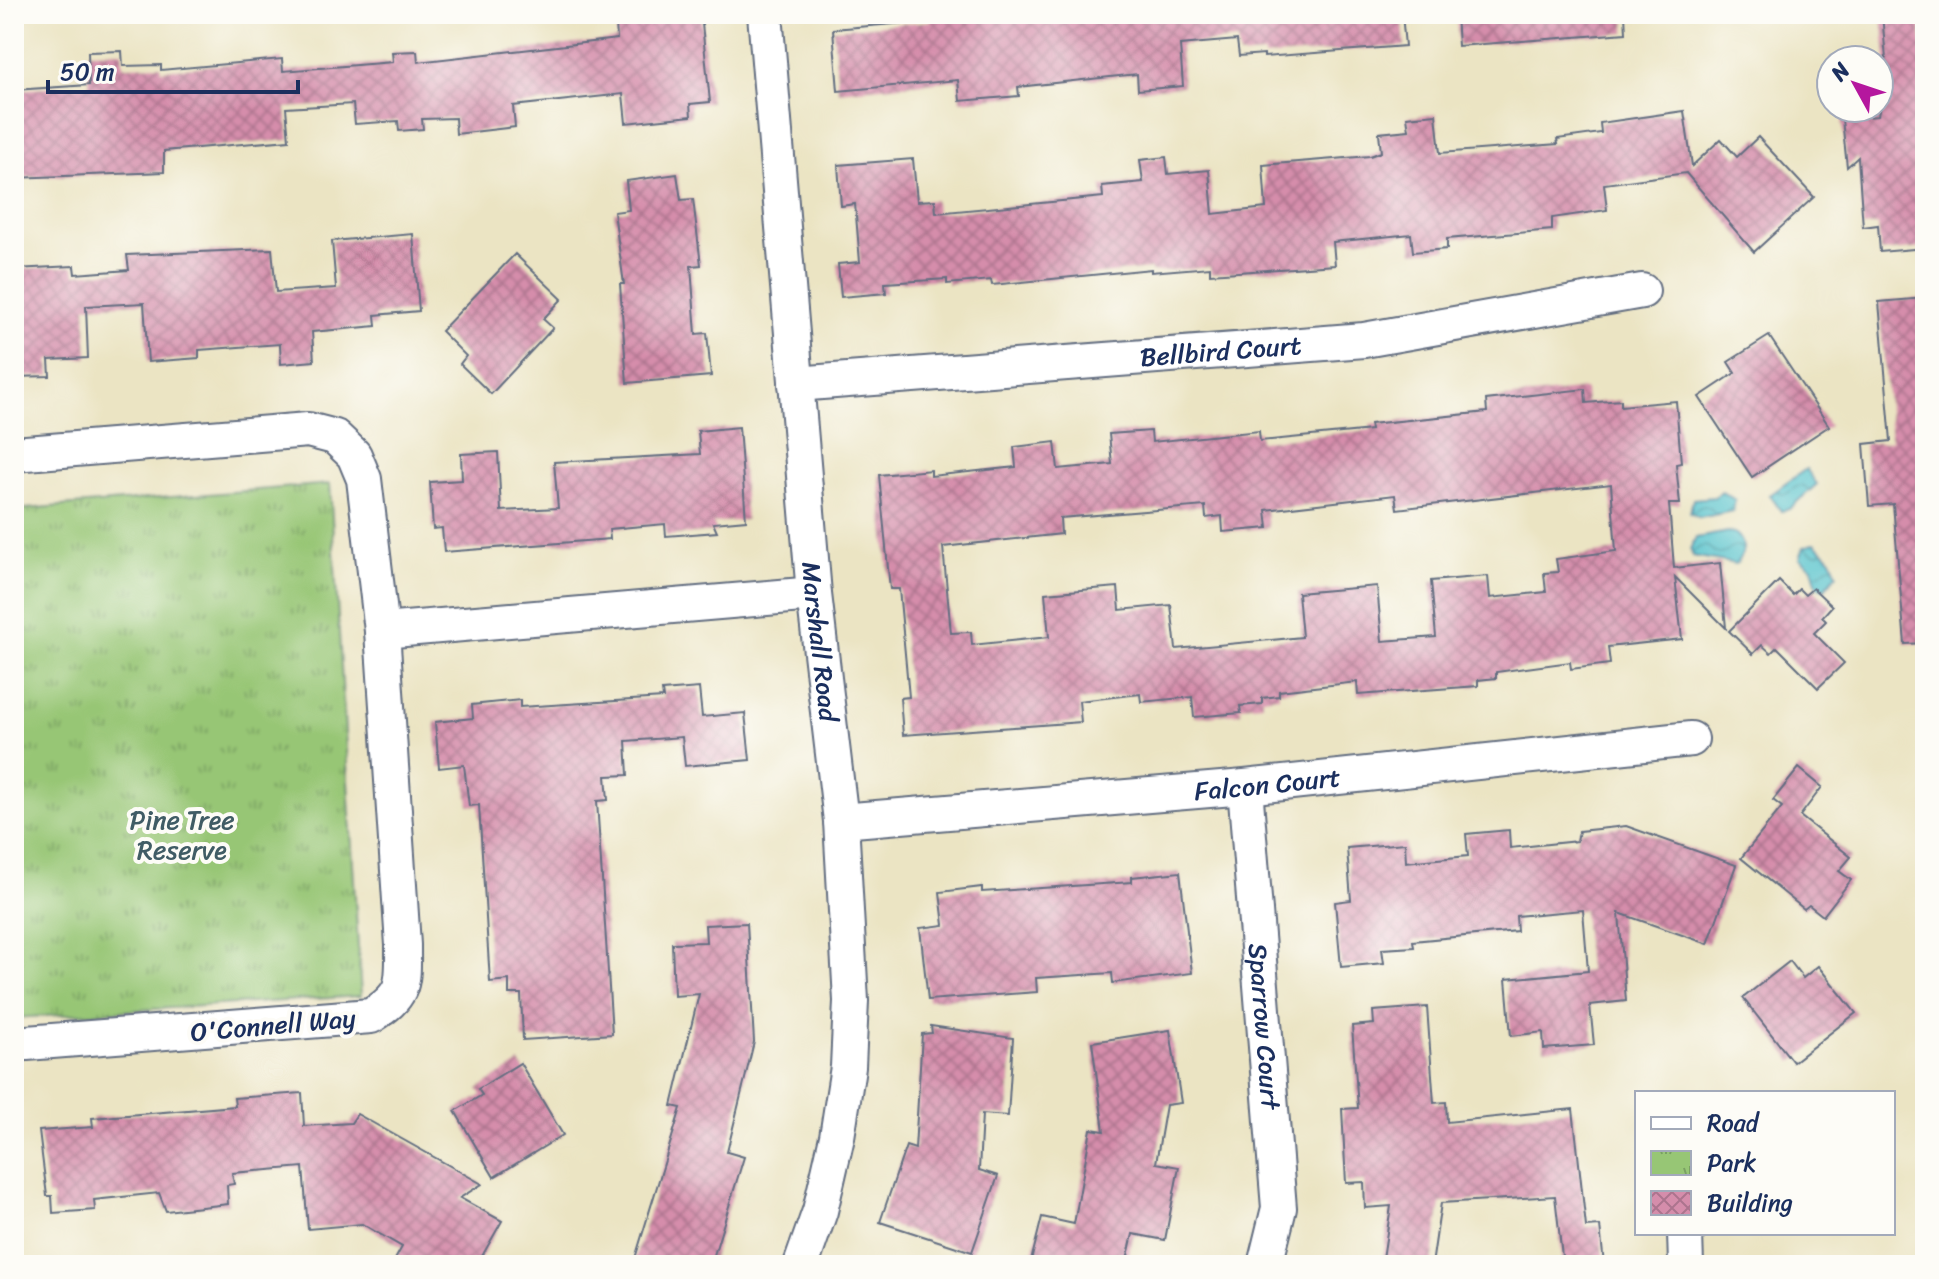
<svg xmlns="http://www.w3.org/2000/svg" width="1939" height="1279" font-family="Sriracha,sans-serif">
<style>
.park{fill:url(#park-tufts);stroke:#597a6a;stroke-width:2}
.water{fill:url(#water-waves);stroke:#387995;stroke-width:2}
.building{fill:url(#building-cross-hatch);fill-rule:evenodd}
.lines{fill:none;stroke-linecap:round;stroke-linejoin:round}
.minor-casing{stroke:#646e81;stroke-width:38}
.minor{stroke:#fff;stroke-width:34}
.labels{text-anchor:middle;stroke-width:8;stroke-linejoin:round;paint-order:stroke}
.street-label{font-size:26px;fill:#1b2f5e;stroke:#fdfcf7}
.park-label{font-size:26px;fill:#405c65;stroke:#fdfcf7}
</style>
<defs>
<pattern id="park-tufts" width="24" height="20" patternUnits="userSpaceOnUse" patternTransform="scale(2)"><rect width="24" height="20" fill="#97c675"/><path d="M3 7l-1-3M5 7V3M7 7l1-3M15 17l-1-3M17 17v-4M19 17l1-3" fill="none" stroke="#7aa163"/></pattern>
<pattern id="water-waves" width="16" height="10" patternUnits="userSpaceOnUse" patternTransform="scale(2)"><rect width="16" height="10" fill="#56c3cc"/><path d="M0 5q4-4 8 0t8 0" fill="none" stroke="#469fa9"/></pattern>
<pattern id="building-cross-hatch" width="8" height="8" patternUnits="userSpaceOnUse" patternTransform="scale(2)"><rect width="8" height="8" fill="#d58dab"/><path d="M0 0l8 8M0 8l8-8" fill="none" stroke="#ac748e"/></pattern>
</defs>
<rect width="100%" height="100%" fill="#fdfcf7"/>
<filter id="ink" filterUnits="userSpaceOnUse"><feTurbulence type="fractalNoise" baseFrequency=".0125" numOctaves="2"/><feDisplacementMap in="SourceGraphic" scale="16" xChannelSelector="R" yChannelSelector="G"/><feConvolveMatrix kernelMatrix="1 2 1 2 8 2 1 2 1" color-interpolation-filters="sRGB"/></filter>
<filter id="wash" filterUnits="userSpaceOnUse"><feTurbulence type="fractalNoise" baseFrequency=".006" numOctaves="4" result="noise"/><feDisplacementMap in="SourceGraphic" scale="32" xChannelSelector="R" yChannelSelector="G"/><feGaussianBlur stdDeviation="1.8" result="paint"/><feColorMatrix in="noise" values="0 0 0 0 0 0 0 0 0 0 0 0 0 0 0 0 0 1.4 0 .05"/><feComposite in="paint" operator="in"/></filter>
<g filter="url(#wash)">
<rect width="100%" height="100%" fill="#ebe4c3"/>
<!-- park -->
<polygon class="park" points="330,484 361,996 14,1018 14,510"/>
<!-- water -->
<g class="water">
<polygon points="1806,469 1817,484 1789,509 1781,511 1770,495"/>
<polygon points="1722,492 1735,500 1733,511 1700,518 1690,513 1693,499 1714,497"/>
<path d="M1728 532 1735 533C1746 542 1745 554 1736 564L1693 556 1690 549 1696 538Z"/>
<polygon points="1815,543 1831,559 1837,574 1824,589 1817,586 1812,567 1800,558 1804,547"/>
</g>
<g id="blocks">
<!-- building -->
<g class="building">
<polygon points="658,14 701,14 710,102 690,104 691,116 626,123 623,94 513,106 515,127 456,134 455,118 422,119 423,129 399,131 398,121 355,124 353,104 286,108 289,140 164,151 164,172 14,178 14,90 89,85 88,52 122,51 123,66 161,65 161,70 282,59 283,71 393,62 392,52 417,51 418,62 617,39 616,24 658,19"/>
<polygon points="929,14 963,14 964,19 1017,14 1402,14 1405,46 1264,57 1264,54 1239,56 1237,40 1180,45 1183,86 1138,90 1137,74 1018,87 1019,96 960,101 958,80 838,91 833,29 930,21"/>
<polygon points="1456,14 1625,14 1626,33 1458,46"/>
<polygon points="1882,14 1920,14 1925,73 1925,248 1880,252 1878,225 1863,227 1858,157 1847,167 1842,119 1878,116 1882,94 1889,93"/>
<polygon points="1684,111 1692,166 1721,139 1737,157 1758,137 1814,197 1754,252 1686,173 1604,184 1607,210 1552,218 1552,230 1447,239 1447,249 1413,252 1411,234 1333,242 1335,265 1210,274 1210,267 1151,272 1151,269 992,285 991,280 947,284 947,279 885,283 886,293 841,297 838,264 860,262 855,204 841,206 838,165 913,159 917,201 935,200 936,213 1103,197 1102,186 1143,182 1140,160 1166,157 1168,174 1209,170 1213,214 1266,208 1263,165 1370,156 1381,152 1379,133 1409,130 1407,117 1436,114 1440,153 1558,144 1557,139 1601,133 1600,123"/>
<polygon points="677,174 681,200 693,199 701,265 691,266 696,334 707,333 711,376 627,383 620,284 624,284 614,212 629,210 626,181"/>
<polygon points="413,234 419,311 375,315 376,326 312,332 314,361 281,364 280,344 199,350 199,358 148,362 144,303 86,306 88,358 49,360 50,376 14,377 14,269 74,266 75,274 129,270 127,255 272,249 276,292 336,288 332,241"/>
<polygon points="515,254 562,299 543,319 553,328 491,394 460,364 466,356 441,331"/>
<polygon points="1925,298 1925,643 1905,644 1893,504 1869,506 1864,444 1891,441 1879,302"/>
<polygon points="1769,336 1829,426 1752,477 1699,397 1735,373 1728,362"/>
<path d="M1585 389 1586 403 1621 400V406L1676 401 1681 463 1676 464 1680 504H1669L1674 568 1720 563 1726 628 1675 577 1682 639 1608 647 1610 664 1571 669 1570 662 1496 672V678L1478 680V686L1358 695 1357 682 1279 691V696L1262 698V704L1240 706 1241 713 1194 717 1192 697 1141 702 1140 694 1079 701 1081 722 903 735 900 698 909 697 899 589H890L879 475 931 470V476L1016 467 1014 447 1055 442 1058 469 1112 464 1109 434 1151 431 1152 442 1259 431 1260 441 1371 430 1370 424 1487 412 1486 400ZM1611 484 1616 551 1556 559 1558 572 1544 573 1546 592 1490 598 1488 576 1431 581 1436 637 1382 641 1377 586 1298 593 1302 637 1176 649 1171 605 1120 610 1118 587 1045 593 1049 637 972 645 971 632 951 633 943 547 1061 534 1060 518 1205 506 1206 518 1222 516 1223 532 1268 528 1266 510 1395 495 1397 509Z"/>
<polygon points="739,427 746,520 713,523 717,532 666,536 665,524 609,529 610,539 444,552 442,528 433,529 430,482 462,480 461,454 498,452 501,511 558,508 554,462 700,454 698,431"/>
<polygon points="1779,581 1793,595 1799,589 1805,595 1813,588 1832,606 1822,617 1826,621 1814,633 1844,663 1818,688 1777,647 1771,653 1762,645 1753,654 1729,631"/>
<polygon points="699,688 702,717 745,713 750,760 685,766 682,737 626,741 628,775 606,776 608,800 597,801 612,1034 523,1040 521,994 509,994 509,980 490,982 479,805 469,806 464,765 439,768 435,722 473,718 472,705 520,700 520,707 663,698 662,691"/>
<polygon points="1799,768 1822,787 1800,816 1851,857 1839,871 1851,880 1823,916 1809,905 1804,909 1741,858 1782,807 1773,800"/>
<polygon points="1626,826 1736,865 1708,944 1619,913 1626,1001 1590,1005 1594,1045 1544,1049 1543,1032 1511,1036 1506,979 1588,971 1583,910 1516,916 1517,931 1413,941 1414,947 1382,949 1384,963 1341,967 1335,902 1351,900 1347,848 1405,843 1406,862 1468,856 1466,834 1509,830 1510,848 1577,841 1579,831"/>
<polygon points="1180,872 1192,973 1113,983 1112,973 1036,978 1037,992 928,1000 920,928 944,925 940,892 982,887 982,892 1132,882 1132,877"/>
<polygon points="747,923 754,1042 727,1152 744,1157 711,1265 633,1265 681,1108 672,1106 699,994 674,996 672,943 706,942 705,925"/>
<polygon points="1790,961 1803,978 1818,966 1856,1013 1793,1062 1743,998"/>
<polygon points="1427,1007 1434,1103 1446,1102 1447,1122 1573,1109 1586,1227 1600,1226 1604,1265 1563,1265 1555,1196 1441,1203 1432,1265 1382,1265 1391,1206 1365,1208 1364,1182 1346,1183 1342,1109 1358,1108 1352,1026 1374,1024 1373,1011"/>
<polygon points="931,1026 1013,1038 1008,1116 982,1114 979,1170 998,1176 972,1252 880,1222 906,1146 915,1149 922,1034 932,1033"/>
<polygon points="1170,1030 1181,1103 1166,1105 1156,1163 1179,1167 1165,1240 1133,1234 1126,1265 1030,1265 1042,1217 1074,1224 1091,1129 1104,1131 1092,1042"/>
<polygon points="520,1063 563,1135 494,1177 455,1111 482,1095 478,1089"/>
<polygon points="302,1093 304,1126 351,1123 357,1114 482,1184 460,1198 502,1221 477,1265 392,1265 402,1247 362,1224 308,1229 303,1167 232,1173 234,1184 227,1185 228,1204 166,1211 159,1193 94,1200 95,1210 53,1213 52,1196 47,1196 39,1131 93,1127 92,1118 235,1106 234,1098"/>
</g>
</g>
</g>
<g filter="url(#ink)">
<use href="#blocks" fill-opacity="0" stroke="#646e81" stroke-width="2"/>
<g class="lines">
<!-- minor casing -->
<g class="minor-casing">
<g id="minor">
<path id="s1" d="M765 14 814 594 841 821 851 1001 848 1067 837 1137 820 1211 801 1265"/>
<path id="s2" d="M796 384 1364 340 1642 291"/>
<path d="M14 454 308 430 335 437 354 455 364 479 382 631 403 945C403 984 406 994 371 1016L14 1044"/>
<polyline points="382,631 814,594"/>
<path id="s3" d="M1245 787 1279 1208 1265 1265"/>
<path id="s4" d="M841 821 1245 787 1691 739"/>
<polyline points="1685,1233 1686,1265"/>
</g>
</g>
<!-- minor -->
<use href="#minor" class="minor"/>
</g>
</g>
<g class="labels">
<!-- street labels -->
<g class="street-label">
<text dy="9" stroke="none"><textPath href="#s2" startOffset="426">Bellbird Court</textPath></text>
<text dy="9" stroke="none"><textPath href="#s1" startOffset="630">Marshall Road</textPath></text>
<text dy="9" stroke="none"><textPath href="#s4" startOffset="428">Falcon Court</textPath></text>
<text transform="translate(273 1025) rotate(-5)" y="9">O'Connell Way</text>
<text dy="9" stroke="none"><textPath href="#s3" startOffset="240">Sparrow Court</textPath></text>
</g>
<!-- park labels -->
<g class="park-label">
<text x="182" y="829">Pine Tree<tspan x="182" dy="30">Reserve</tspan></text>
</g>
</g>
<!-- margin -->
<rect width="1939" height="1279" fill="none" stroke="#fdfcf7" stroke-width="48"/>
<!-- legend -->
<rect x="1635" y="1091" width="260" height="144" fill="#fdfcf7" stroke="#a3aaba" stroke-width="2"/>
<rect x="1651" y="1117" width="40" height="12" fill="#ffffff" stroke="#a3aaba" stroke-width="2"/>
<text x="1707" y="1131" font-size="24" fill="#1b2f5e">Road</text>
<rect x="1651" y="1151" width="40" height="24" fill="url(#park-tufts)" stroke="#a3aaba" stroke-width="2"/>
<text x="1707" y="1171" font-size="24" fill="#1b2f5e">Park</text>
<rect x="1651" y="1191" width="40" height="24" fill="url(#building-cross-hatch)" stroke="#a3aaba" stroke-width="2"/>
<text x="1707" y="1211" font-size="24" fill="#1b2f5e">Building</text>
<!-- north arrow -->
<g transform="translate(1855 84) rotate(310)"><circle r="38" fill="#fdfcf7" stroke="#a3aaba" stroke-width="2"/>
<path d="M0-6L14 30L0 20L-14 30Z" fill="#b5179e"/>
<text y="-12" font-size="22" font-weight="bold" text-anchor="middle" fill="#1b2f5e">N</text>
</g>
<!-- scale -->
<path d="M48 80v12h250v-12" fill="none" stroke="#1b2f5e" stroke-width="4"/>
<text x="60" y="80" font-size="24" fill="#1b2f5e" stroke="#fdfcf7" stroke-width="6" paint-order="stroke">50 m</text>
</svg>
